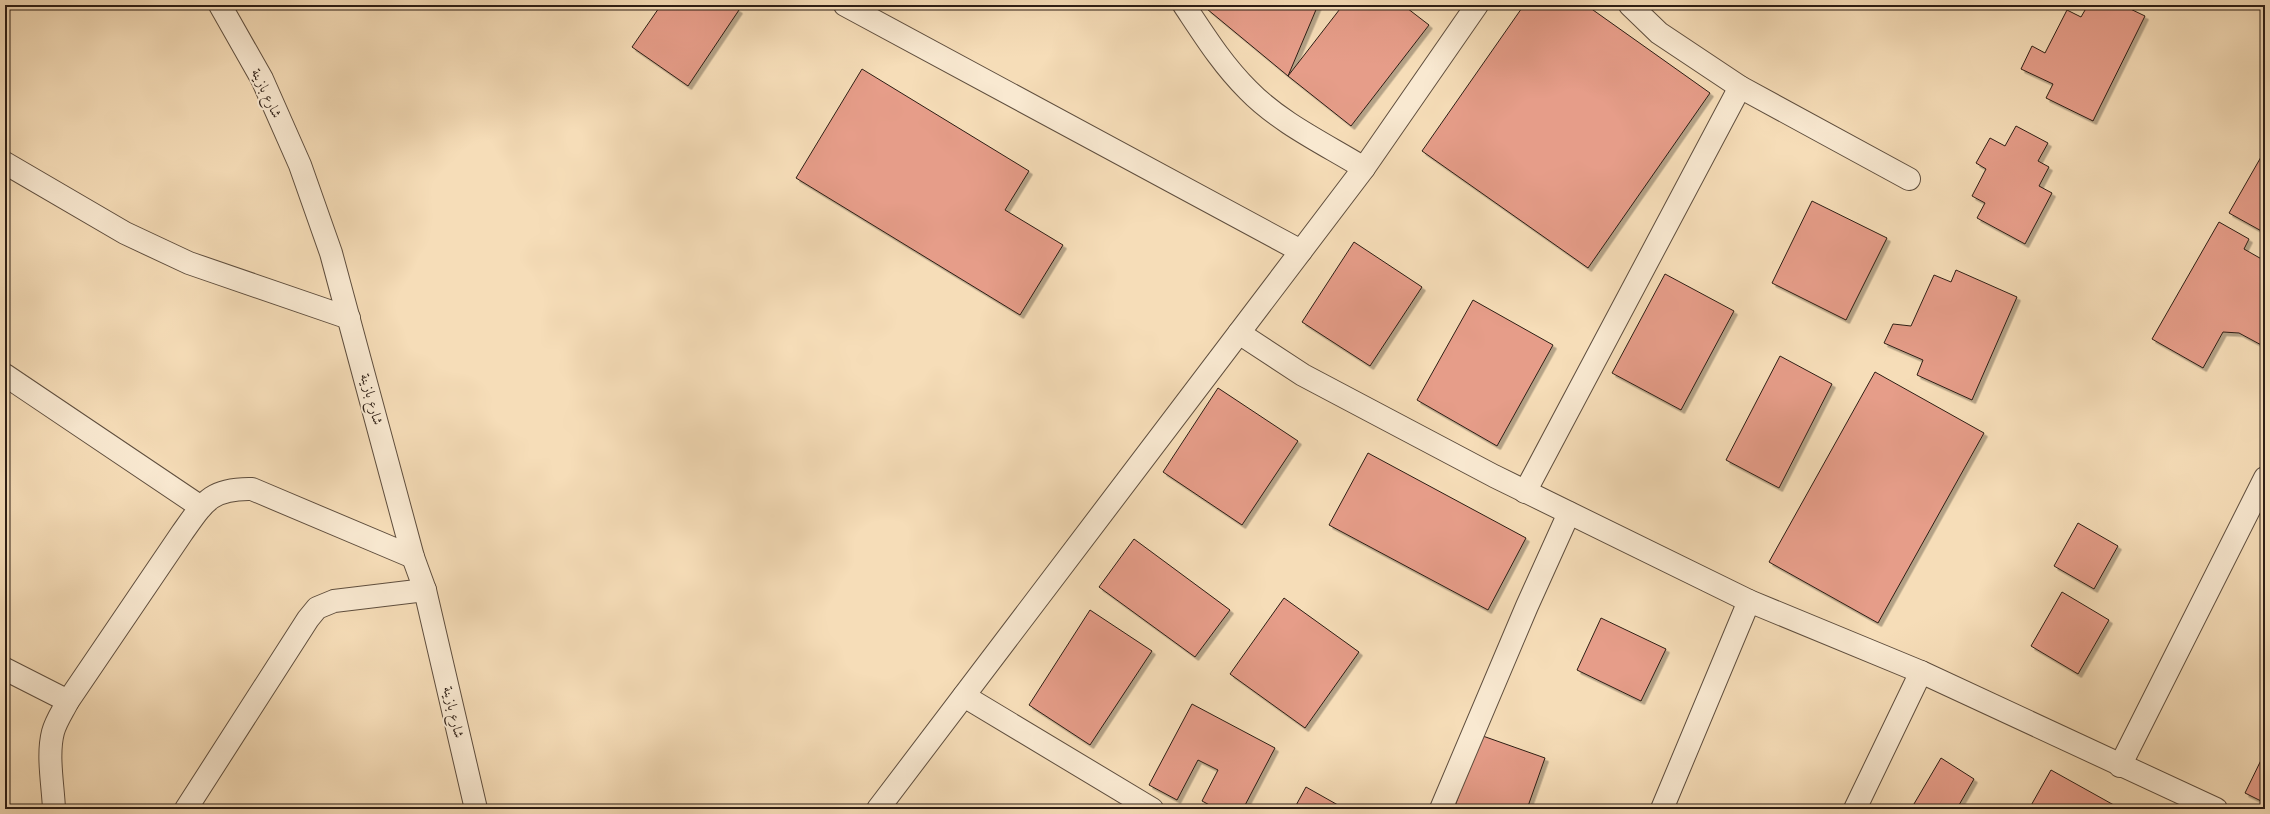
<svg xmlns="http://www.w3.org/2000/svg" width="2270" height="814" font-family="'Old Standard TT',Amiri,serif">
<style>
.building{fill:#e69d89;stroke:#2d1e15;filter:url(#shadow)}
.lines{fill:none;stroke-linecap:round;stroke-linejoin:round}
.minor-casing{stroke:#5f4e3e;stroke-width:24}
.minor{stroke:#f9e9d1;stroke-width:22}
.labels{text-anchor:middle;stroke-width:4;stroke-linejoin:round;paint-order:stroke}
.street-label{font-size:14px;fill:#2d1e15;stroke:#f9e9d1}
</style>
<defs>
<filter id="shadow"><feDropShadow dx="3.5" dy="3.5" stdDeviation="0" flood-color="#0004"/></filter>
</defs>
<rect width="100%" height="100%" fill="#f6ddb8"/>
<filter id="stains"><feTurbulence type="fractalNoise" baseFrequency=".005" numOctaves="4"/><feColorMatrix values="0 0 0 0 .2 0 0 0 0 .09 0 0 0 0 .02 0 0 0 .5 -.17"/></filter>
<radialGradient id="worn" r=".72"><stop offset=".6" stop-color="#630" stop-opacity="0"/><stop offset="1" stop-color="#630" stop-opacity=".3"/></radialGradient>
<!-- building -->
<g class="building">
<polygon points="661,5 731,5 739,10 688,86 632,47"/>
<polygon points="1209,5 1318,5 1288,76 1207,9"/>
<polygon points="1343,5 1403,5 1429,25 1351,126 1288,76"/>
<polygon points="1524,5 1586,5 1710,93 1588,268 1422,151"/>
<polygon points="2088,5 2122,5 2145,16 2093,121 2046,98 2053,84 2021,69 2032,46 2045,53 2067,10 2081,17"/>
<polygon points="862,69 1029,171 1005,210 1063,245 1020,315 796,178"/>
<polygon points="2016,126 2048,143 2038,161 2049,167 2039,186 2052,193 2025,244 1977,218 1985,203 1972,196 1986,169 1976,163 1990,138 2005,146"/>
<polygon points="2265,150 2265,233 2229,213"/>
<polygon points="1812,201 1887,238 1846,320 1772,283"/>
<polygon points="2219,222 2249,239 2244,249 2265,261 2265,347 2239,333 2223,332 2203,368 2152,339"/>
<polygon points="1354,242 1422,287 1370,366 1302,322"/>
<polygon points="1956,270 2017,297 1972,400 1917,375 1923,360 1884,343 1893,324 1911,326 1934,275 1951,282"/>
<polygon points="1665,274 1734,311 1681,410 1612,373"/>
<polygon points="1473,300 1553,345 1497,446 1417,400"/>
<polygon points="1780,356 1832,384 1779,488 1726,460"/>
<polygon points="1875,372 1984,433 1878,623 1769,562"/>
<polygon points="1218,388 1298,441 1242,525 1163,472"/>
<polygon points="1368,453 1526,538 1488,610 1329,525"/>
<polygon points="2078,523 2118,546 2094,589 2054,566"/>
<polygon points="1134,539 1230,610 1195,657 1099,587"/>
<polygon points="2062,592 2109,620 2078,674 2031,646"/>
<polygon points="1284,598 1359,652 1305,728 1230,674"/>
<polygon points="1090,610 1152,651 1090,745 1029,705"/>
<polygon points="1601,618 1666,649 1641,701 1577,670"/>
<polygon points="1192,704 1275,748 1243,809 1217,809 1202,801 1218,770 1198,760 1177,800 1149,785"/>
<polygon points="1480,735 1545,758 1527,809 1454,809"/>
<polygon points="2265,752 2265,803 2245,793"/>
<polygon points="1941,758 1974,779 1959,805 1966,809 1911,809"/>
<polygon points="2051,770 2121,809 2029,809"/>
<polygon points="1306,787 1345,809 1294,809"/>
</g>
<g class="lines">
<!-- minor casing -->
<g class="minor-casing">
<g id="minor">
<polyline points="220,5 262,79 300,165 331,253 413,557 425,590 476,809"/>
<polyline points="845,5 1301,251"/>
<path d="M1184 5C1204 35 1222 64 1248 90 1280 123 1325 144 1364 168"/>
<polyline points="1630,5 1659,33 1740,87 1909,179"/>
<polyline points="5,163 125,233 189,263 349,318"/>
<polyline points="1239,333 1303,375 1494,476 1749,601 1921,672 2216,809"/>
<polyline points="5,375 201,507"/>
<polyline points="1525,492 1740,87"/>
<polyline points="5,669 68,701"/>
<polyline points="964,696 1152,809"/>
<polyline points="2120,766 2265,478"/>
<path d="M54 809C53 785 47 755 53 732 56 721 63 711 68 701L182 533C204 502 211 488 252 489L413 557"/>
<polyline points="186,809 308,619 317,608 334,601 425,590"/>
<polyline points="878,809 1364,168 1477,5"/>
<polyline points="1441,809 1527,606 1569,513"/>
<polyline points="1662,809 1749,601"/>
<polyline points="1855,809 1921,672"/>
</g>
</g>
<!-- minor -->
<use href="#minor" class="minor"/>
</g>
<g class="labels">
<!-- street labels -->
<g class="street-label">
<text transform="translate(267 93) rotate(65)" y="5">شارع بازينة</text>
<text transform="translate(372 399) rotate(75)" y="5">شارع بازينة</text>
<text transform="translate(454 712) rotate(77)" y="5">شارع بازينة</text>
</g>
</g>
<!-- margin -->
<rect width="2270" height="814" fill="none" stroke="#f6ddb8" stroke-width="20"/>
<rect x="6" y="6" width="2258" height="802" fill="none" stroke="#2d1e15" stroke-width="2"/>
<rect x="10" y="10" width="2250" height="794" fill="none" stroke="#2d1e15"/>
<rect width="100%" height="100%" filter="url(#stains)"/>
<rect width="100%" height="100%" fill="url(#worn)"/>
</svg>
